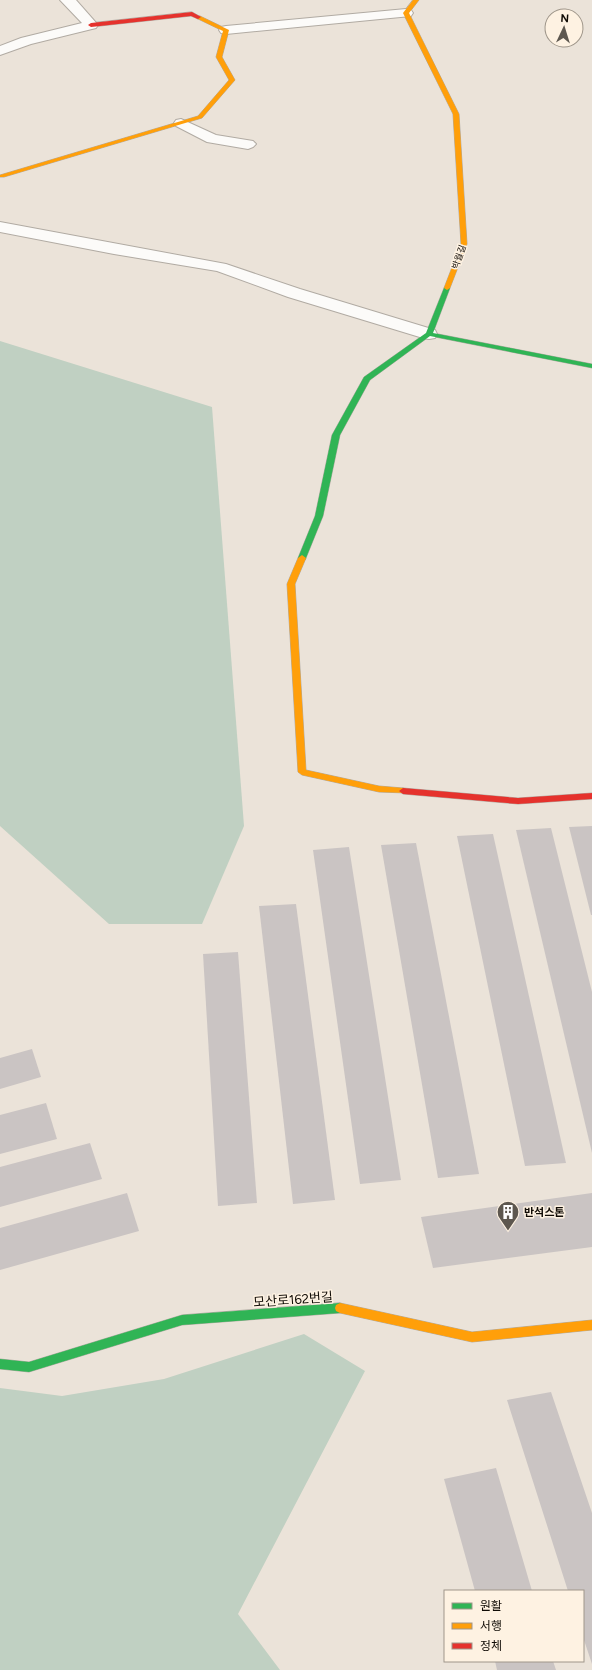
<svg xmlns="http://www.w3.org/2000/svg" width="592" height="1670" font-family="Figtree,'Noto Sans KR',sans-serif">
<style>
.green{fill:#c0d0c2}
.building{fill:#cac4c3}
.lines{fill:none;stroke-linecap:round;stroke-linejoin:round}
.street-casing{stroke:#b1aba3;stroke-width:2}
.fast-casing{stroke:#b1aba3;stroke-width:1}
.slow-casing{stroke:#b1aba3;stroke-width:1}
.jam-casing{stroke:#b1aba3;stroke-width:1}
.street{fill:#fcfbf9;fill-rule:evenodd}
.fast{fill:#30b455;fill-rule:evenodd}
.slow{fill:#ff9f0a;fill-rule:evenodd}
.jam{fill:#e5322d;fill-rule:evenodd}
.labels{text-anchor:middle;stroke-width:3;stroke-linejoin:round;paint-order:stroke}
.far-street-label{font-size:9px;fill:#100b05;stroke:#fef2e2}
.poi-label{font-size:11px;font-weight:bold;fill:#100b05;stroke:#fef2e2;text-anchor:start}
.near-street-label{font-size:13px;fill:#100b05;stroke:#fef2e2}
</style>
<rect width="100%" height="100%" fill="#ebe3d9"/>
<!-- green -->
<g class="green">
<polygon points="0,341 212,407 244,826 202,924 109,924 0,826"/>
<polygon points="304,1334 365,1371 238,1614 280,1670 0,1670 0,1388 62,1396 164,1379"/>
</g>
<!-- building -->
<g class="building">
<polygon points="592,826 592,915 591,915 569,827"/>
<polygon points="551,828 592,992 592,1153 516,830"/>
<polygon points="493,834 566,1163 525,1166 457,836"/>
<polygon points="416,843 479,1174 438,1178 381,845"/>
<polygon points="349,847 401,1180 360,1184 313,850"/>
<polygon points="296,904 335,1200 293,1204 259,906"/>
<polygon points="238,952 257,1203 218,1206 203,954"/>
<polygon points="32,1049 41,1077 0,1089 0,1058"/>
<polygon points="46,1103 57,1139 0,1154 0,1115"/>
<polygon points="90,1143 102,1179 0,1207 0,1167"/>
<polygon points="127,1193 139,1231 0,1270 0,1228"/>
<polygon points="592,1193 592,1247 433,1268 421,1217"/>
<polygon points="551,1392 592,1513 592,1664 583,1637 583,1591 568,1591 507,1400"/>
<polygon points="496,1468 532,1591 475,1591 444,1479"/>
<polygon points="495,1661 553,1661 556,1670 497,1670"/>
</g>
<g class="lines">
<!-- street casing -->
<g class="street-casing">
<g id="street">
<polygon points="60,0 76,0 98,25 96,28 31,44 0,55 0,46 21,38 82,23"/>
<polygon points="406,9 411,10 413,13 411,16 226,34 221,33 219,30 221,27 226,26"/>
<polygon points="181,119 216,135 253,141 256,144 253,147 248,149 207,142 176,126 174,123 176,120"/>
<polygon points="0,222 226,264 300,289 435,330 437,334 435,338 429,339 423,338 288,297 217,271 114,254 0,232"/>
</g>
</g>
<!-- fast casing -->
<g class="fast-casing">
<g id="fast">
<polygon points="447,286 450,288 433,333 592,364 592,368 430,336 370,380 340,435 323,516 306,558 305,560 299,560 298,558 315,516 332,435 364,377 426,333 444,288"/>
<polygon points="340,1303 344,1305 345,1308 344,1311 340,1313 182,1325 29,1372 0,1369 0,1359 29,1362 182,1315"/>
</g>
</g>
<!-- slow casing -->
<g class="slow-casing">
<g id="slow">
<polygon points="413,0 419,0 409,13 459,114 467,244 450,288 447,290 444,288 461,244 453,114 403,13"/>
<polygon points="196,16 200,16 229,30 222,57 235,80 202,118 4,177 0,177 0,175 198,116 229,80 216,57 223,31 196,18"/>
<polygon points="302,555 306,558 295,584 306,770 379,786 403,788 406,789 407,791 406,793 379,792 302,775 298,772 287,584 298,558"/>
<polygon points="340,1303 472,1332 592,1320 592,1330 472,1342 340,1313 336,1311 335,1308 336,1305"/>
</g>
</g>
<!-- jam casing -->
<g class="jam-casing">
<g id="jam">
<polygon points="192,12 201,17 198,19 191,16 91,27 88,25 91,23"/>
<polygon points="403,788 518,798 592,793 592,799 518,804 403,794 399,791"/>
</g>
</g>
<!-- street -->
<use href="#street" class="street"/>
<!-- fast -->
<use href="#fast" class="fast"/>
<!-- slow -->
<use href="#slow" class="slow"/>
<!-- jam -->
<use href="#jam" class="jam"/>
</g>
<!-- icons -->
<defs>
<g id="building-pin" transform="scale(1.15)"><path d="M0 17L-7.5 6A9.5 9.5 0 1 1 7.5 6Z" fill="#5d574f" stroke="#fef2e2"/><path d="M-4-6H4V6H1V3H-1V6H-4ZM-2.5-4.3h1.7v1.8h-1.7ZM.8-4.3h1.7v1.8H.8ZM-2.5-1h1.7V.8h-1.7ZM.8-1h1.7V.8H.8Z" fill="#fff"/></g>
</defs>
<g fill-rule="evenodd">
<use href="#building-pin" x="508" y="1212"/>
</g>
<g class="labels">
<!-- far-street labels -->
<g class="far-street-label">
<text transform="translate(459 257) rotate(-71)" y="3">박월길</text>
</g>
<!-- poi labels -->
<g class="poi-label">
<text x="524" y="1216">반석스톤</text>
</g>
<!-- near-street labels -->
<g class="near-street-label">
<text transform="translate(293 1299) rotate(-4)" y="5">모산로162번길</text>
</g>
</g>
<!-- legend -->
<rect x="444" y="1590" width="140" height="72" fill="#fef2e2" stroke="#9f968a"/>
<rect x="452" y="1603" width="20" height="6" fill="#30b455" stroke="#9f968a"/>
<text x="480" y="1610" font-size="12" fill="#100b05">원활</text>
<rect x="452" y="1623" width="20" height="6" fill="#ff9f0a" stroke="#9f968a"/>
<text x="480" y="1630" font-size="12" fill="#100b05">서행</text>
<rect x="452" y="1643" width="20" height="6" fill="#e5322d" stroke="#9f968a"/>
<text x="480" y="1650" font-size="12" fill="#100b05">정체</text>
<!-- north arrow -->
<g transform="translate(564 28) rotate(4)"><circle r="19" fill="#fef2e2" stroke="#9f968a"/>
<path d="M0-3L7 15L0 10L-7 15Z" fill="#5d574f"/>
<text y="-6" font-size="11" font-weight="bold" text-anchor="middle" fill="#100b05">N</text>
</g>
</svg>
